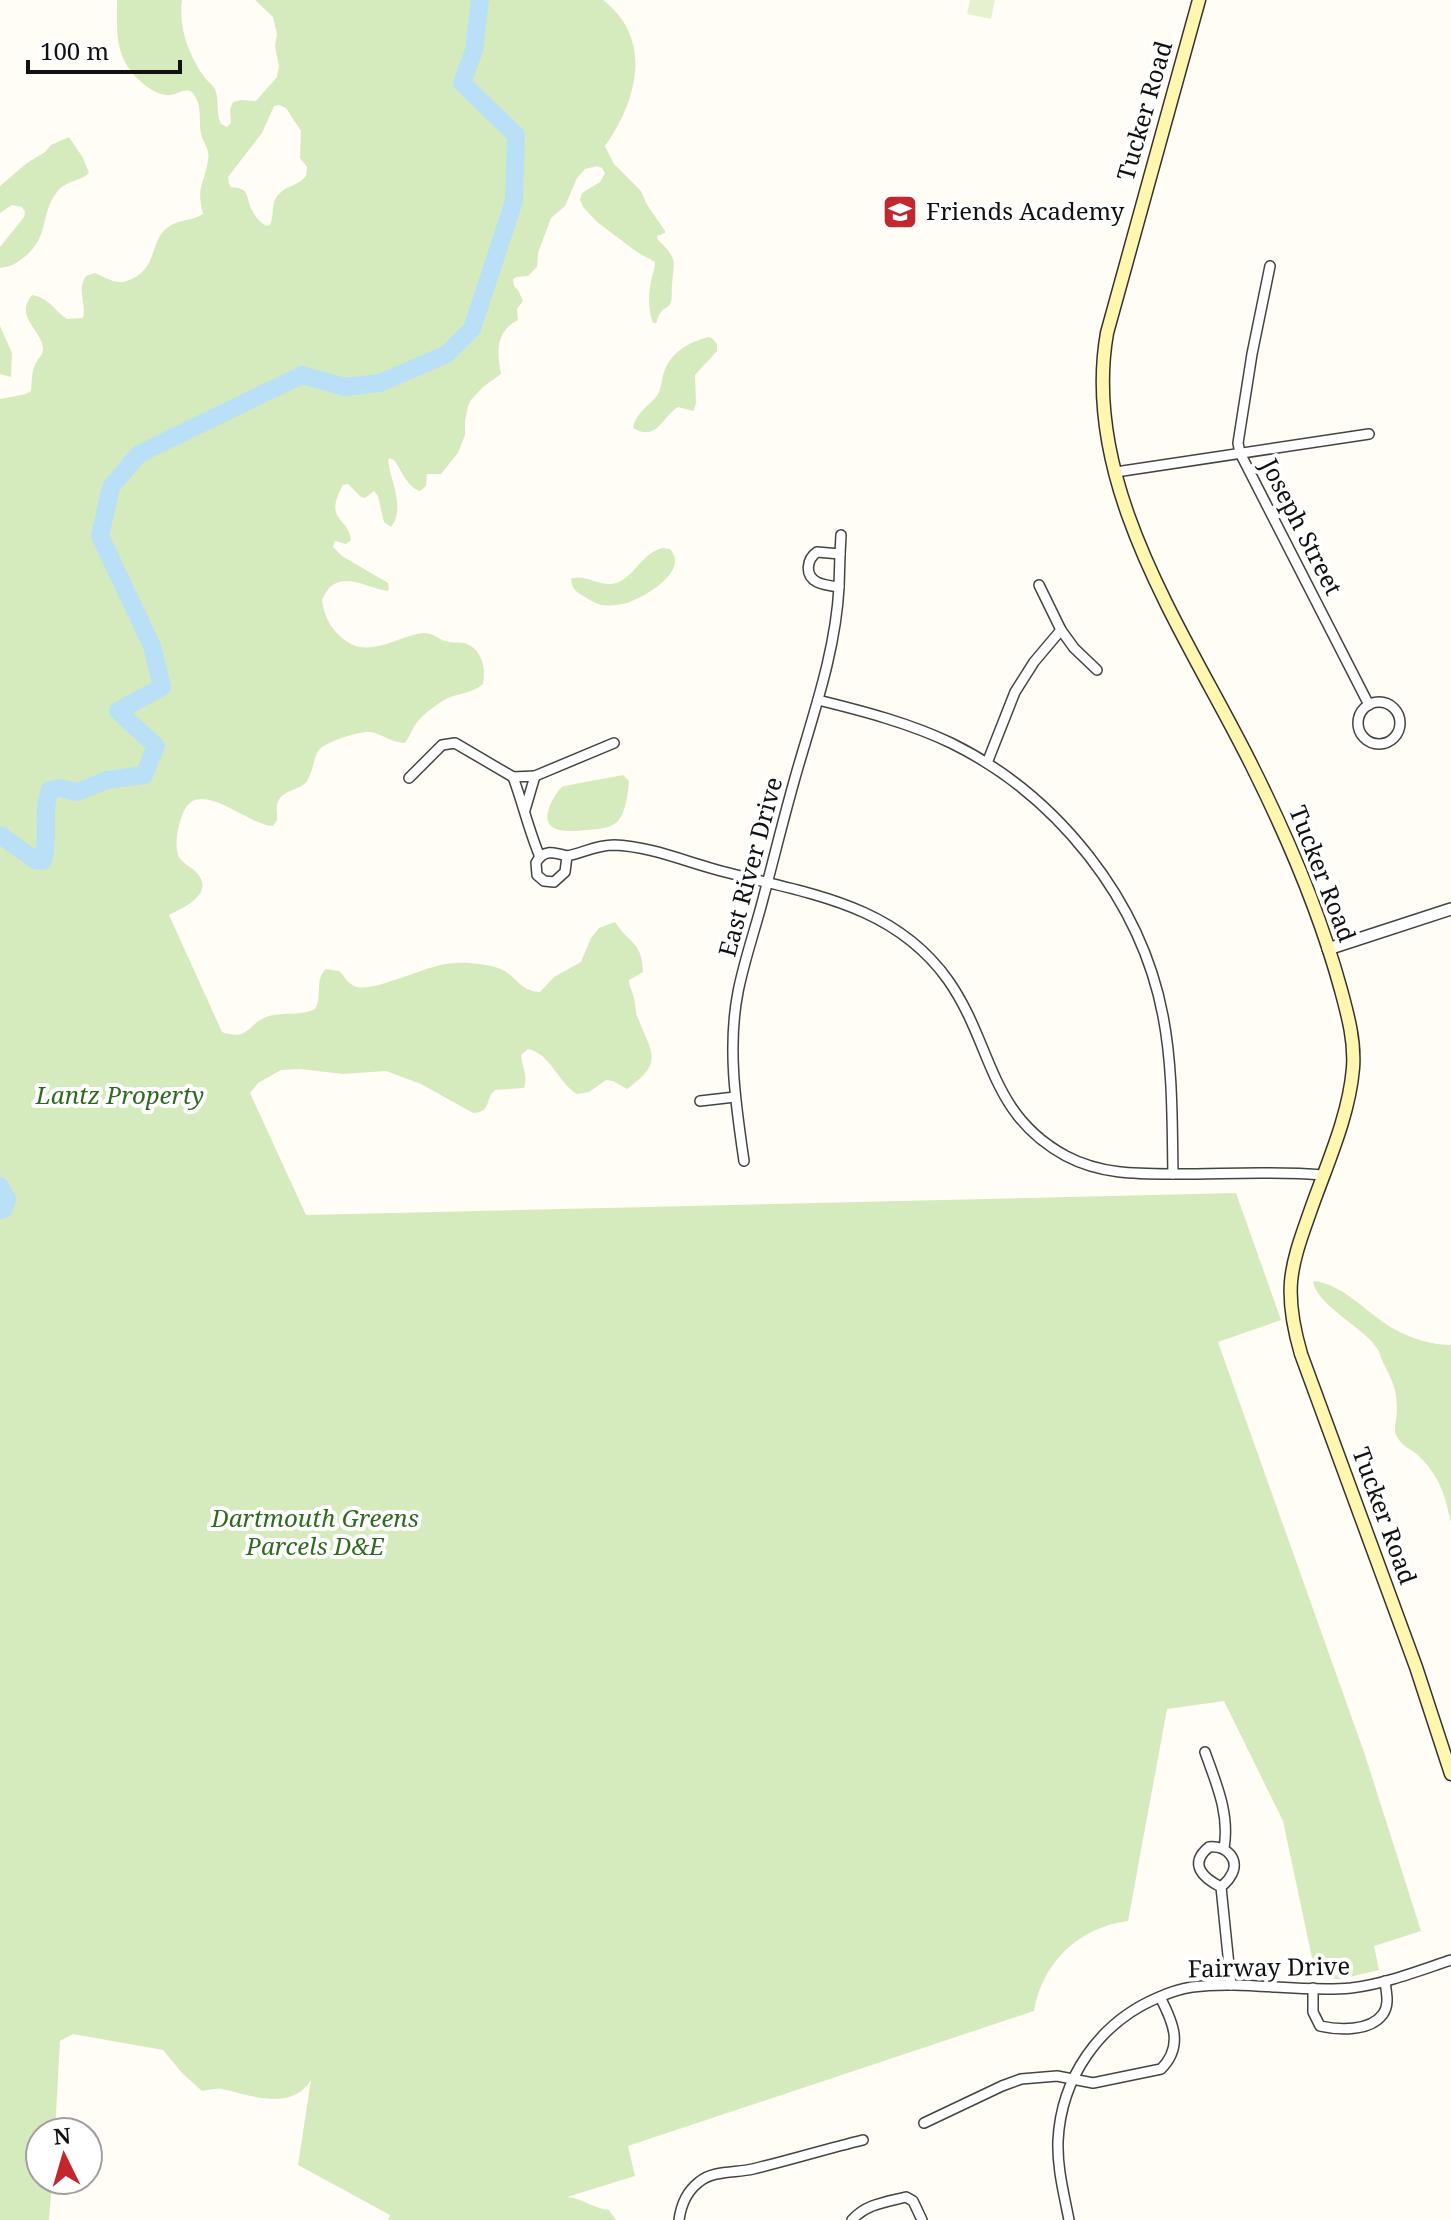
<svg xmlns="http://www.w3.org/2000/svg" width="1451" height="2220" font-family="'Noto Serif',serif">
<style>
.green{fill:#d5ebbd;fill-rule:evenodd}
.pitch{fill:#e6f2cf}
.lines{fill:none;stroke-linecap:round;stroke-linejoin:round}
.river{stroke:#b9e0f7;stroke-width:18}
.minor-casing{stroke:#444;stroke-width:12}
.tertiary-casing{stroke:#444;stroke-width:14}
.secondary-casing{stroke:#333;stroke-width:15}
.minor{stroke:#fff;stroke-width:9}
.tertiary{stroke:#fff;stroke-width:11}
.secondary{stroke:#fff6b0;stroke-width:12}
.labels{text-anchor:middle;stroke-width:8;stroke-linejoin:round;paint-order:stroke}
.street-label{font-size:24px;fill:#111;stroke:#fff}
.poi-label{font-size:24px;fill:#111;stroke:#fff;text-anchor:start}
.park-label{font-size:24px;font-style:italic;fill:#2f6b1f;stroke:#fff}
</style>
<rect width="100%" height="100%" fill="#fffdf5"/>
<!-- green -->
<g class="green">
<path d="M117 0H182C178 27 189 56 205 78 209 83 215 86 216 92 219 103 216 113 221 124L227 127 231 123 230 109 233 102 241 100 256 101 277 77 279 66 275 46 277 34 273 17 255 0H603C654 39 637 101 605 146L614 164 641 191 646 203 665 231V233L657 236 658 240C678 259 674 260 672 285 671 291 673 297 670 304 669 307 664 308 661 312 658 315 658 319 656 323H653C648 309 648 296 651 282 652 274 655 270 655 262L637 252 597 222 583 207 580 200 582 193 600 182 605 173 602 168 597 166 585 169 577 178 565 206 551 218 538 253 537 267 528 276 517 277 513 279 514 286 518 290 523 301 517 309 518 320C495 332 497 352 501 374L483 387 471 400 468 406 465 421V435L458 453 441 474H427L426 486 420 491C407 487 402 471 394 460L390 458 388 460C390 480 406 508 391 527L384 522 378 496 374 491 365 498 361 497 348 484 343 485C323 521 348 516 351 540L346 544 335 541 333 547 342 556 388 583 389 589 388 591C363 587 336 566 322 600 324 613 328 624 337 633 363 663 392 638 422 633 432 632 437 638 445 641 451 643 458 642 464 643 482 648 486 668 483 684 473 693 460 693 448 698 437 704 426 712 418 721 413 727 410 736 405 743 392 743 382 734 370 732 359 731 324 742 318 751 313 760 313 772 307 781 300 791 283 789 278 802 275 808 278 814 277 820L273 826C249 826 202 779 185 809 179 820 173 845 179 857 183 864 192 867 197 873 215 894 184 907 169 915L222 1032C250 1042 248 1022 269 1016 285 1012 300 1016 315 1009 323 995 314 980 326 969L339 971C345 976 348 985 357 987 375 992 428 964 454 963 467 962 491 964 503 970 517 978 522 992 540 992L554 977 581 962 591 938 599 928 615 922C630 945 642 941 643 972L629 980C629 987 633 992 634 999 636 1005 635 1012 638 1018 652 1054 664 1062 627 1089L613 1081 606 1080 589 1092 577 1094C558 1083 551 1054 528 1049L521 1055C522 1067 528 1075 524 1088L495 1090C484 1100 492 1112 473 1113L421 1084 386 1071 343 1074 300 1069 281 1070 258 1083 250 1093 306 1215 1236 1193 1281 1320 1218 1342 1365 1755 1421 1931 1374 1946 1379 1970 1341 1979 1316 1977 1283 1821 1224 1701 1167 1709 1128 1921C1079 1927 1042 1963 1034 2011L628 2146 635 2176 567 2197C583 2198 591 2208 609 2210L616 2220H388L390 2215 298 2165 311 2080C292 2112 249 2095 222 2089 216 2088 208 2090 202 2091L182 2073 163 2050 73 2034 60 2041 55 2132H40V2180H52L49 2220H0V399L26 394 31 391C32 382 31 374 35 365 37 359 44 355 43 348 41 329 14 317 32 295 49 298 54 310 67 319L83 318C87 304 76 291 86 276L95 273C113 281 119 287 137 276 157 263 151 240 167 228 178 219 192 221 203 214 196 186 204 186 208 160 210 150 205 146 202 137 198 126 202 112 197 100 189 81 178 97 166 95 157 94 146 87 139 80 114 56 117 32 117 0ZM279 105 286 108 301 131 300 158 307 167 306 176C298 186 287 185 279 194 270 202 275 215 270 225L266 226C260 222 255 217 252 210 245 197 251 188 231 187L229 184 228 177 262 133 274 106Z"/>
<path d="M69 137 83 158 89 173C79 182 65 181 57 192 39 216 50 238 23 258 16 264 9 267 0 268V247L24 217 25 212 22 207 12 205 0 213V186L27 163 45 152 51 145Z"/>
<polygon points="0,326 12,353 11,377 0,374"/>
<path d="M708 337 712 338 717 344V351L695 375 696 404 693 411 678 407C662 417 657 442 633 428 635 414 647 407 656 397 662 389 661 381 664 372 672 351 688 343 708 337Z"/>
<path d="M663 548 670 549C690 571 645 597 627 603 620 605 609 606 602 605 596 604 590 600 585 597 576 592 572 589 571 579 585 573 600 588 616 583 635 577 642 552 663 548Z"/>
<path d="M623 775 629 781C628 793 626 813 617 822 609 829 597 829 587 830 566 832 537 834 551 803 554 798 557 791 562 787 566 785 614 777 623 775Z"/>
<path d="M1313 1281C1338 1283 1360 1305 1379 1319 1398 1334 1427 1345 1451 1345V1522C1444 1493 1441 1479 1419 1456 1411 1449 1401 1446 1396 1435 1393 1427 1397 1419 1397 1411 1397 1386 1391 1379 1381 1358 1380 1354 1379 1350 1376 1347 1362 1326 1316 1305 1313 1281Z"/>
</g>
<!-- pitch -->
<polygon class="pitch" points="970,0 995,0 991,19 967,14"/>
<g class="lines">
<!-- river -->
<g class="river">
<path d="M0 835 35 860 43 861C50 837 41 813 50 790L60 788 77 792 107 780 144 775 156 746 118 711 162 687 152 646 100 536 111 487 139 454 302 375 345 387 380 383 447 354 472 329 514 201 516 135 462 83 474 50 480 0"/>
<polyline points="0,1186 7,1199 4,1209 0,1210"/>
</g>
<!-- minor casing -->
<g class="minor-casing">
<g id="minor">
<polyline points="1270,266 1252,354 1238,443 1240,453 1369,705"/>
<polyline points="1116,472 1369,434"/>
<polyline points="1039,585 1061,630"/>
<polyline points="839,587 840,554"/>
<path d="M818 700C863 711 909 723 951 743 1057 795 1141 900 1163 1016 1173 1068 1172 1122 1173 1174"/>
<circle cx="1379" cy="723" r="21"/>
<polyline points="987,763 1015,692 1034,662 1061,630 1074,648 1097,670"/>
<polyline points="535,776 614,743"/>
<polyline points="409,778 442,745 455,743 513,777"/>
<path d="M525 810 535 776 513 777C523 804 529 831 540 857"/>
<path d="M567 856C554 852 543 849 536 863L537 875 544 881 554 882 565 872 567 856C583 853 596 845 614 845 647 846 682 860 714 869 800 893 891 900 948 980 993 1044 988 1114 1066 1156 1102 1175 1139 1174 1178 1174 1226 1174 1275 1171 1323 1175"/>
<polyline points="700,1101 735,1097"/>
<path d="M744 1161C736 1106 727 1048 738 992 744 961 755 930 763 899 775 854 786 808 799 764 816 706 836 647 839 587 832 586 823 585 817 582 804 575 807 559 817 552L840 554 841 535"/>
<path d="M1205 1752C1216 1783 1230 1814 1224 1848"/>
<path d="M1221 1887C1224 1884 1228 1881 1230 1877 1242 1860 1226 1845 1209 1847 1188 1864 1203 1878 1221 1887L1231 1985"/>
<path d="M1313 1988V2012L1320 2026C1338 2030 1370 2032 1383 2014 1390 2004 1386 1992 1385 1981"/>
<path d="M924 2123 1002 2086 1021 2079 1057 2076 1093 2083 1161 2069C1184 2046 1173 2022 1160 1997"/>
<path d="M679 2220C681 2205 686 2192 699 2182 713 2170 736 2173 753 2169 790 2160 826 2149 863 2140"/>
<path d="M852 2220C866 2204 886 2202 906 2197L913 2201 922 2220"/>
<path d="M1069 2220C1064 2194 1057 2168 1058 2141 1061 2078 1099 2023 1157 1998 1168 1993 1179 1989 1192 1987 1244 1980 1298 1993 1351 1988 1385 1984 1418 1971 1451 1960"/>
</g>
</g>
<!-- tertiary casing -->
<g class="tertiary-casing">
<polyline id="tertiary" points="1328,949 1451,909"/>
</g>
<!-- secondary casing -->
<g class="secondary-casing">
<path id="secondary" d="M1199 0 1107 333C1080 486 1187 635 1252 766 1288 838 1320 913 1341 990 1348 1016 1355 1041 1353 1068 1349 1117 1326 1166 1310 1212 1302 1235 1293 1258 1291 1282 1289 1307 1294 1330 1301 1354L1416 1667 1451 1774"/>
</g>
<!-- minor -->
<use href="#minor" class="minor"/>
<!-- tertiary -->
<use href="#tertiary" class="tertiary"/>
<!-- secondary -->
<use href="#secondary" class="secondary"/>
</g>
<!-- icons -->
<defs>
<g id="school-square" transform="scale(1.8)"><rect x="-9" y="-9" width="18" height="18" rx="4" fill="#c4262e" stroke="#fff"/><path d="M0-5L7-2L0 1L-7-2ZM-4 1L0 2.5L4 1V4Q0 6-4 4Z" fill="#fff"/></g>
</defs>
<g fill-rule="evenodd">
<use href="#school-square" x="900" y="212"/>
</g>
<g class="labels">
<!-- street labels -->
<g class="street-label">
<text transform="translate(1145 111) rotate(-74)" y="8">Tucker Road</text>
<text transform="translate(1301 527) rotate(63)" y="8">Joseph Street</text>
<text transform="translate(751 867) rotate(-75)" y="8">East River Drive</text>
<text transform="translate(1322 874) rotate(69)" y="8">Tucker Road</text>
<text transform="translate(1384 1516) rotate(70)" y="8">Tucker Road</text>
<text transform="translate(1269 1968) rotate(-1)" y="8">Fairway Drive</text>
</g>
<!-- poi labels -->
<g class="poi-label">
<text x="926" y="220">Friends Academy</text>
</g>
<!-- park labels -->
<g class="park-label">
<text x="120" y="1104">Lantz Property</text>
<text x="315" y="1527">Dartmouth Greens<tspan x="315" dy="28">Parcels D&amp;E</tspan></text>
</g>
</g>
<!-- north arrow -->
<g transform="translate(64 2156) rotate(355)"><circle r="38" fill="#ffffff" stroke="#a0a0a0" stroke-width="2"/>
<path d="M0-6L14 30L0 20L-14 30Z" fill="#c4262e"/>
<text y="-12" font-size="22" font-weight="bold" text-anchor="middle" fill="#111111">N</text>
</g>
<!-- scale -->
<path d="M28 60v12h152v-12" fill="none" stroke="#111111" stroke-width="4"/>
<text x="40" y="60" font-size="24" fill="#111111" stroke="#ffffff" stroke-width="6" paint-order="stroke">100 m</text>
</svg>
